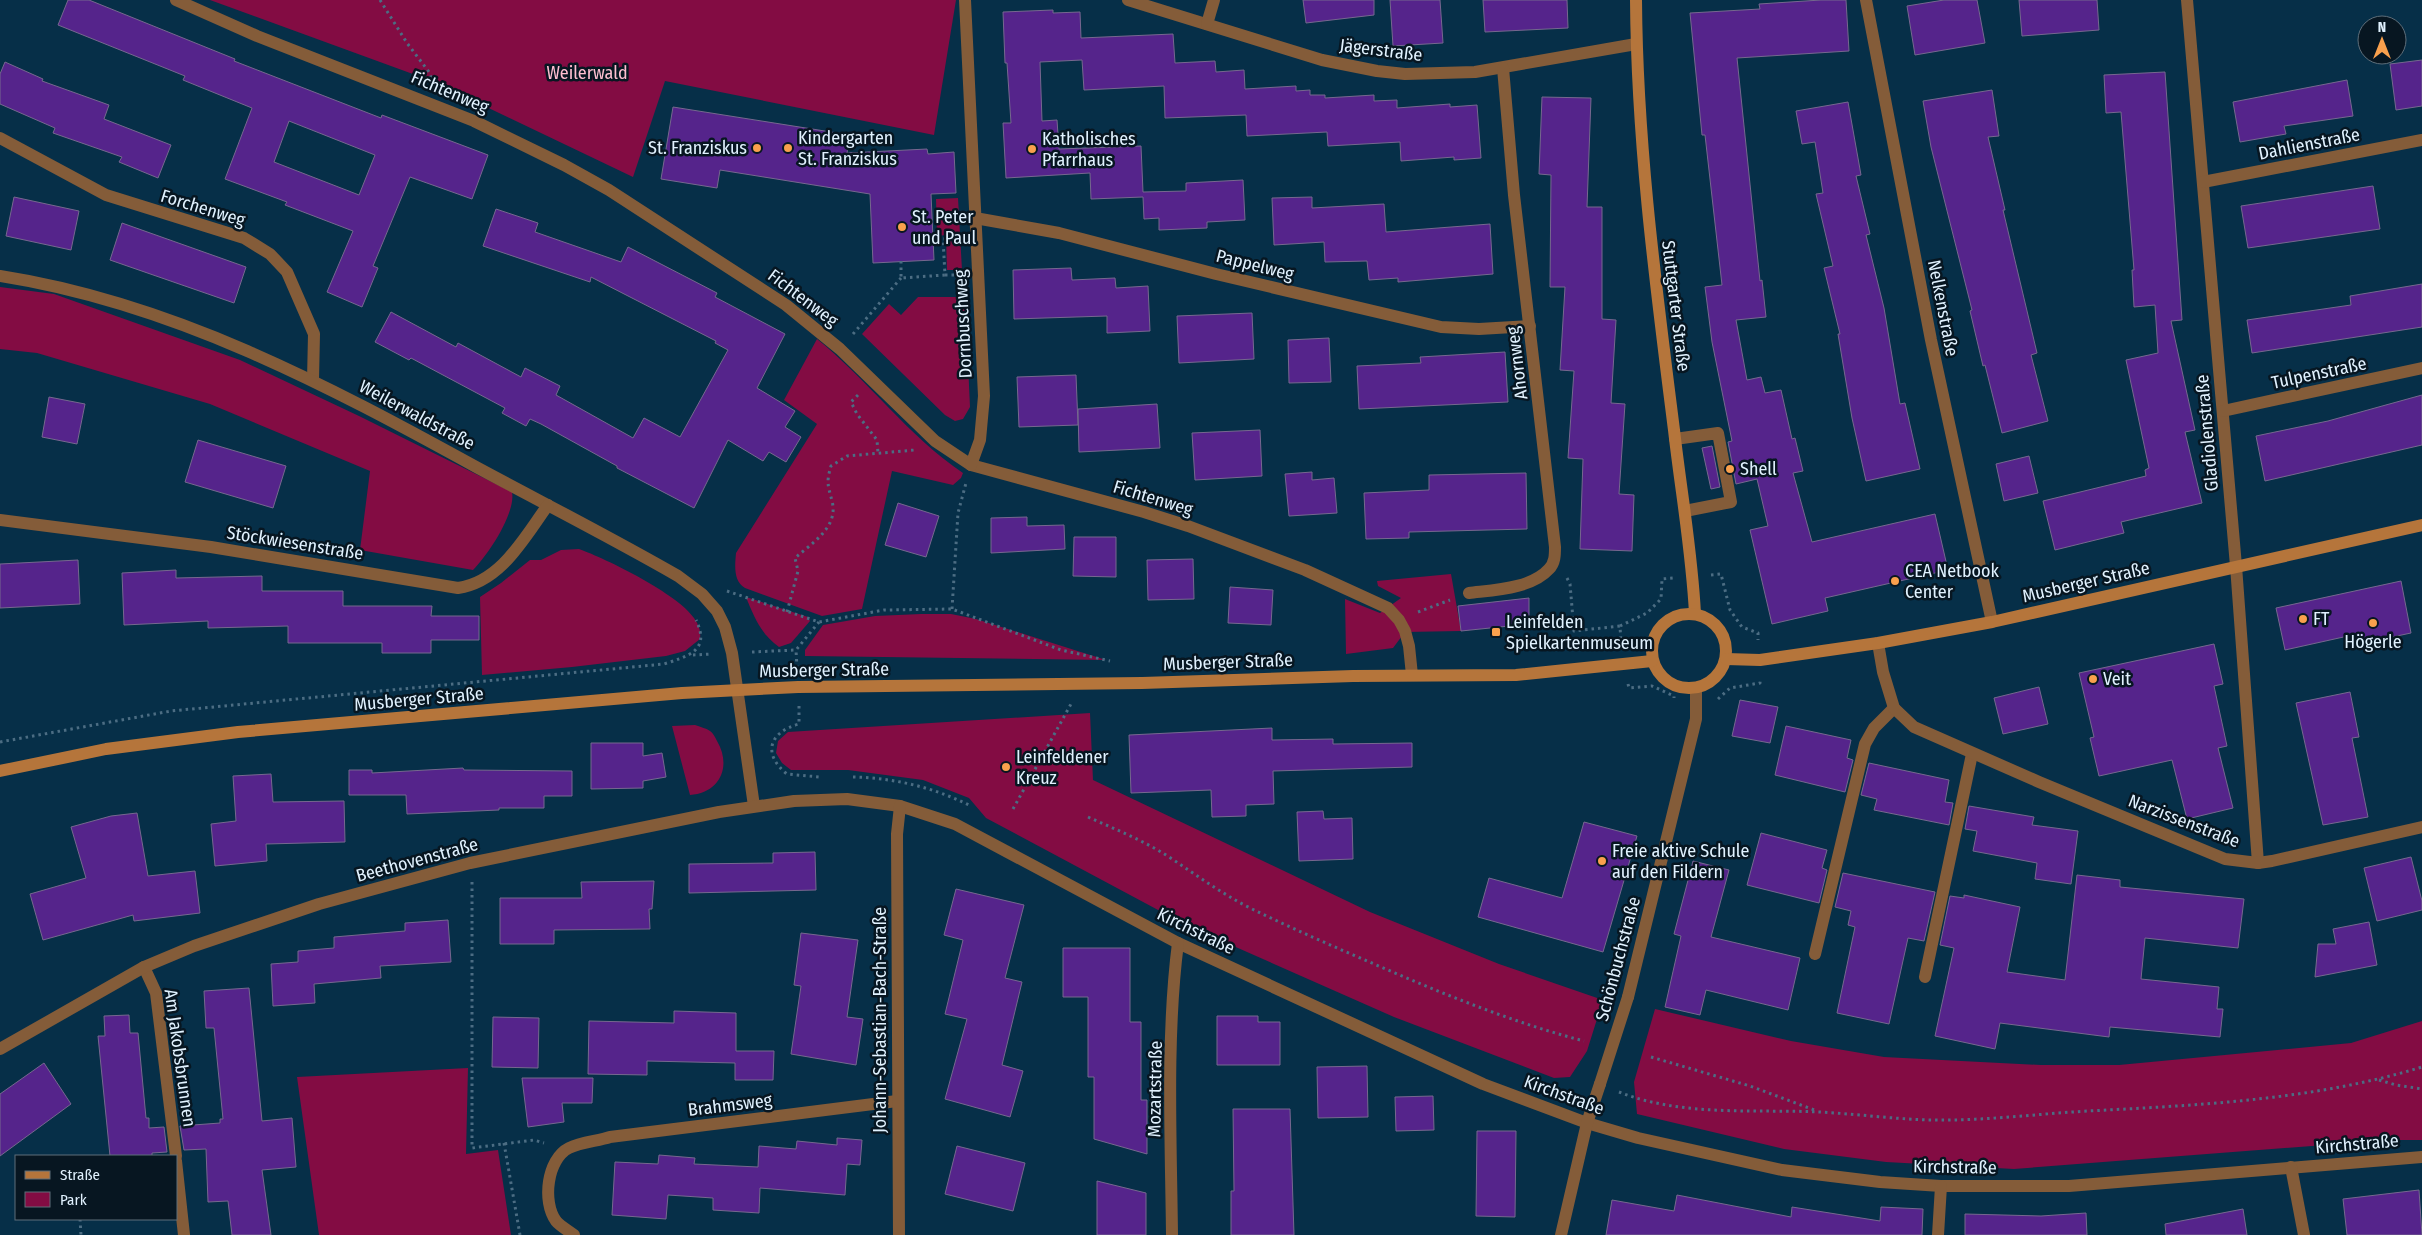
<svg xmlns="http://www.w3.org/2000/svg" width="2422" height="1235" font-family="'Fira Sans Condensed',sans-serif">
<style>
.green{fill:#830c43}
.building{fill:#55248b;stroke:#76688f;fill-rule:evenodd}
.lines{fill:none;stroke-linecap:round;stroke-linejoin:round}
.path{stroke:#4c6d83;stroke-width:3;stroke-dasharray:2.5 4;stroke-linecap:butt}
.lane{stroke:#845c39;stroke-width:12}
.street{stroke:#845c39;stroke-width:12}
.secondary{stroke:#b5753b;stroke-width:12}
.street-bridge{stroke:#845c39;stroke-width:12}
.poi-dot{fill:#f9a04d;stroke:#071621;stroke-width:2}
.labels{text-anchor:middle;stroke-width:5;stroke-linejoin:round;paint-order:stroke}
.street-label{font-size:18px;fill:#e1f2ff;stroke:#071621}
.park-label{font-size:18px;fill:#ffbfd1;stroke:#071621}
.poi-label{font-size:18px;fill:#e1f2ff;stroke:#071621;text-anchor:start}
</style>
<rect width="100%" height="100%" fill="#062f48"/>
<!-- green -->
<g class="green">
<polygon points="210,0 956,0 934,135 665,81 633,177 432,81"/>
<polygon points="958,198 962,270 947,270 946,235 937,236 936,199"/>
<path d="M0 287 54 294 240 360 359 416 512 492C516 513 488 555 473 570L360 550 370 471 210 404 37 353 0 349Z"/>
<polygon points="918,297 965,297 970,407 963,419 955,421 945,415 862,334 889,304 901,315"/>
<path d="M817 339C868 380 908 436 963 473L961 478 953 485 892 471 862 609 822 616 745 588C733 581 735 565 736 553L817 424 784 400Z"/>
<path d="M579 549C607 559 678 594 694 618 699 625 701 631 700 639L685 651 666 656 572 667 482 675 480 597 501 583 530 560H541L561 550Z"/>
<polygon points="1451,574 1461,631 1405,632 1393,648 1346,654 1345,599 1380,613 1401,598 1378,586 1377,581"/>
<path d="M746 597 808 617 810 621 791 643 779 647C761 634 754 617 746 597Z"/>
<polygon points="921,614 951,614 976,619 1106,660 805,656 805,650 823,625 875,616"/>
<polygon points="1090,713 1093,780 1370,912 1499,964 1603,1000 1587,1051 1570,1077 1554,1078 1394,1017 1188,926 986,818 969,798 923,780 848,770 791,770 782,763 776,753 778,741 788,732"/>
<path d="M695 725C700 727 706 728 710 731 713 733 715 737 717 741 732 766 720 793 690 795L672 726Z"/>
<polygon points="1655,1009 1791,1041 1884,1057 2041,1065 2119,1065 2351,1043 2422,1021 2422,1140 2390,1140 2014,1169 1886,1162 1784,1149 1637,1114 1634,1082"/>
<polygon points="468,1068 466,1154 498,1150 511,1235 319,1235 297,1077"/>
</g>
<!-- building -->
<g class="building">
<path d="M68 0H89L235 59 234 61 381 118 382 115 488 155 472 199 410 177 373 266 378 268 362 307 327 292 353 231 285 205 287 202 225 179 252 108 183 80 185 76 58 25ZM289 121 375 155 359 195 274 162Z"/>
<polygon points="1303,0 1374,0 1374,15 1306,23"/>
<polygon points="1390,0 1440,0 1443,43 1393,46"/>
<polygon points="1483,0 1567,0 1568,28 1485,32"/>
<polygon points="1821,0 1846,0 1849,51 1737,58 1760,281 1762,280 1766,317 1736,320 1747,380 1761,377 1765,393 1781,390 1792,439 1795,438 1803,471 1793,473 1812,542 1935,514 1948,570 1825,598 1828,611 1772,624 1750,530 1768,526 1757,479 1736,484 1728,442 1732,441 1712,342 1705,287 1722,285 1705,135 1702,135 1690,13 1760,9 1759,4"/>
<polygon points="1944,0 1977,0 1985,43 1915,55 1907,6"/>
<polygon points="2019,0 2097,0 2099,30 2022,36"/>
<polygon points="1053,10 1053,13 1080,12 1081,38 1173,34 1175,63 1215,61 1216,72 1244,70 1245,89 1296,86 1296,91 1310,90 1310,95 1325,95 1325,98 1374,95 1374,101 1397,100 1397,108 1450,104 1450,107 1477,105 1481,158 1454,160 1454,157 1401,161 1400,142 1328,146 1327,132 1247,136 1246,115 1165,118 1164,86 1084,90 1082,60 1040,62 1042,121 1057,120 1059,149 1141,146 1143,192 1186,191 1186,183 1243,180 1245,220 1207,222 1207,228 1159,230 1159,218 1144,219 1143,197 1091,199 1090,173 1006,178 1003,123 1011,123 1007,63 1005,63 1003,12"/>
<polygon points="2422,60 2422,106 2396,110 2390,64"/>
<polygon points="5,62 43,79 42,81 109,105 104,119 171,145 158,178 119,162 122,157 53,133 55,128 0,104 0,74"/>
<polygon points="2165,72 2182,320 2171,321 2195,430 2185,432 2202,503 2121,522 2124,533 2055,550 2043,501 2146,476 2145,470 2149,468 2126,360 2158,353 2155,305 2134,307 2132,270 2134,270 2121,112 2106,113 2104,75"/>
<polygon points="2347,80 2353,116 2284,126 2286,134 2240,142 2233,102"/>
<polygon points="1992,90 1999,136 1988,137 2005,210 2003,210 2037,353 2031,355 2048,421 2002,433 1985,365 1983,366 1970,311 1972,310 1931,147 1923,101"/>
<polygon points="1542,97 1591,98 1587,207 1602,207 1602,319 1616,320 1611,403 1625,404 1619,494 1634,495 1632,551 1580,549 1583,459 1568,458 1574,371 1560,370 1565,287 1550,287 1551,175 1539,174"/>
<polygon points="1848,102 1861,175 1856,176 1870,234 1866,235 1884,308 1900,404 1905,403 1920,469 1866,481 1852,418 1838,334 1840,334 1824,268 1833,266 1816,194 1823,193 1815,142 1802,144 1796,111"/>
<polygon points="673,107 850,135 847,153 927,149 928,154 954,152 956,193 931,194 934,260 873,263 870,194 720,170 717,188 661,179"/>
<polygon points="2373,186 2380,229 2248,248 2241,206"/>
<polygon points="14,197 79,211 71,250 6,236"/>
<polygon points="1312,197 1312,208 1384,204 1386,232 1490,224 1493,274 1398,282 1398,278 1369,280 1367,261 1325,262 1324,242 1274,245 1272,198"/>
<polygon points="496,209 538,223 535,232 621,262 628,247 717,293 715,297 785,334 757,388 795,411 785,427 801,437 786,462 769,452 763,461 728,440 694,508 617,468 617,466 541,424 530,419 526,426 502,413 505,408 411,358 409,360 375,342 391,312 456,347 458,343 521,377 525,368 560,386 556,395 633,438 644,418 680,437 728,350 715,343 716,341 591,277 590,282 483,246"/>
<polygon points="122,223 246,267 234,303 110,260"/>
<polygon points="1071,268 1072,280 1115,278 1116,288 1148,286 1150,331 1107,333 1107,316 1014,319 1013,270"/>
<polygon points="2422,284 2422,327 2252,353 2247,320 2351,305 2350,296"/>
<polygon points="1252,313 1254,359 1179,363 1177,316"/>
<polygon points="1329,338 1331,382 1289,383 1288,340"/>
<polygon points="1505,352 1508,402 1359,409 1357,366 1421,363 1420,357"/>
<polygon points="1076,375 1078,425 1019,427 1017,377"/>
<polygon points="2422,395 2422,445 2265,481 2256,436 2328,421"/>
<polygon points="49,397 85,404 77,444 42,437"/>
<polygon points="1157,404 1160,448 1079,452 1078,409"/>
<polygon points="1260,430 1262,476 1195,480 1192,433"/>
<polygon points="198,440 286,466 273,508 185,482"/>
<polygon points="1712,446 1720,487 1711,489 1702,448"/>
<polygon points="2029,456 2038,493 2004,501 1996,464"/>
<polygon points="1312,472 1312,480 1334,478 1337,513 1289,516 1285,474"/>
<polygon points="1526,473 1527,529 1409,532 1409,538 1366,539 1364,493 1429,490 1429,475"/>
<polygon points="898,503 939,516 926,557 885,545"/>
<polygon points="1027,517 1027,526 1064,525 1065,549 991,553 991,518"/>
<polygon points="1074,537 1116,537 1116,577 1073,576"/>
<polygon points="1193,559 1194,599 1148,600 1147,560"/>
<polygon points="78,560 80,604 0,608 0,564"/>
<polygon points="176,570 176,578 262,576 262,591 343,591 343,606 432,606 431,616 479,616 479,640 431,640 431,653 382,653 382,643 288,643 288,626 208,628 208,621 124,625 122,573"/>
<polygon points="2401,581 2411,633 2359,644 2357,634 2285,650 2276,608"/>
<polygon points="1230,587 1273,590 1271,625 1228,623"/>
<polygon points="1529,598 1529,624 1461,631 1458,606"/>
<polygon points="2214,644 2223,684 2214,686 2227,746 2218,748 2233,808 2187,819 2172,760 2099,776 2090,738 2094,737 2079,673"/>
<polygon points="2039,687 2048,724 2003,734 1994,698"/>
<polygon points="2350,692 2359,737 2352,738 2368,817 2323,825 2296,703"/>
<polygon points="1740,700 1778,707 1770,743 1732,736"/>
<polygon points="1786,726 1851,740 1847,758 1853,760 1845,792 1775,775"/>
<polygon points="1272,728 1272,740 1333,739 1333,744 1412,743 1412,767 1273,771 1274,804 1246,805 1246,816 1212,817 1211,790 1131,793 1129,735"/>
<polygon points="591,743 643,743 643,756 662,753 666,777 643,781 643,788 591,789"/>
<polygon points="1869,763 1949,780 1945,802 1953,803 1949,825 1874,810 1877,799 1861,795"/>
<polygon points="463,768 464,770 572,771 572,796 544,796 544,808 499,808 499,810 407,814 406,795 349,795 349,770 372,770 372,773"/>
<polygon points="271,774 273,802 344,801 345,842 266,844 267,861 215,866 211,824 236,821 233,776"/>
<polygon points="1969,806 2034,817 2032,825 2078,831 2071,884 2035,879 2037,863 1973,851 1977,831 1965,829"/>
<polygon points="1323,811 1324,819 1352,818 1353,859 1299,861 1297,812"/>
<polygon points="137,813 148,876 195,871 200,913 134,921 133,915 43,940 30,894 86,878 71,827 111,816"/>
<polygon points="1584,822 1637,836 1603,952 1478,917 1489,878 1562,898"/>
<polygon points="1761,833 1827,850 1822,868 1827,870 1819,903 1747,885"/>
<polygon points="815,852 816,890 689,893 689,864 773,863 773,853"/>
<polygon points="2411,857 2422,901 2422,910 2377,921 2364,868"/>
<polygon points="1693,861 1729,870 1711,937 1800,958 1788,1010 1706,990 1700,1015 1665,1007 1681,936 1674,934"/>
<polygon points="1843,873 1935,892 1924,941 1908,938 1889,1024 1837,1013 1855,927 1848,925 1851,911 1835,907"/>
<polygon points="2077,875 2120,880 2120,887 2244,899 2238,948 2145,938 2141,979 2219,987 2217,1009 2223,1009 2220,1037 2110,1027 2109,1037 2000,1023 1995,1049 1935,1036 1954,948 1940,945 1950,896 1964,898 1964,895 2020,907 2007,972 2065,980"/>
<polygon points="654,881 652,909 649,909 650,929 554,930 554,944 500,944 500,898 582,898 581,882"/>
<polygon points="956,889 1024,905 1005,978 1022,982 1002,1065 1023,1071 1010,1117 945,1099 967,1019 945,1014 963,940 944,935"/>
<polygon points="448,920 451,962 380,966 381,978 314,984 315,1003 273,1006 271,964 298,962 298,951 334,948 334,937 405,931 405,923"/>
<polygon points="2369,922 2377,965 2315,977 2318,944 2336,944 2333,929"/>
<polygon points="801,933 858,940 847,1017 863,1019 856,1065 791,1054 801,986 794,985"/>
<polygon points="1063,948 1130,948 1130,1022 1141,1022 1141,1100 1147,1100 1147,1154 1094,1139 1094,1077 1088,1077 1088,997 1063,997"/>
<polygon points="249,988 262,1121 292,1118 296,1167 262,1170 271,1235 232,1235 228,1201 208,1202 206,1149 184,1150 180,1126 220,1123 220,1119 223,1119 214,1028 206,1028 204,991"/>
<polygon points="674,1011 736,1013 736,1051 774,1051 773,1080 735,1080 735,1063 647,1061 647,1075 588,1074 589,1021 674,1023"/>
<polygon points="129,1015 130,1033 138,1033 146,1118 149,1118 149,1128 164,1127 167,1152 152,1153 152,1156 110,1156 98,1036 105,1036 104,1016"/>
<polygon points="1217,1016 1258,1016 1258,1022 1280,1022 1280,1065 1217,1065"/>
<polygon points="493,1017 539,1018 538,1068 492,1067"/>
<polygon points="44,1063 71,1104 0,1156 0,1094"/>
<polygon points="1367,1066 1368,1117 1318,1118 1317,1067"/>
<polygon points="522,1078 593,1078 592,1103 562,1103 564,1122 528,1127"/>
<polygon points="1433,1096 1434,1130 1396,1131 1395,1097"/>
<polygon points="1233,1109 1290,1109 1294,1235 1231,1235 1231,1191 1234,1191"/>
<polygon points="1477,1131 1516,1131 1515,1217 1476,1216"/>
<polygon points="837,1138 862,1140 860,1165 847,1164 845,1195 760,1188 759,1213 713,1210 713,1198 668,1195 666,1219 612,1215 615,1162 658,1164 659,1155 695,1158 694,1164 758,1167 759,1146 796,1149 797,1141 837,1145"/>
<polygon points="957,1146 1025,1163 1013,1211 945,1194"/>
<polygon points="1097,1181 1146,1193 1146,1235 1097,1235"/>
<polygon points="2419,1190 2422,1235 2347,1235 2343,1199"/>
<polygon points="1677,1195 1791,1217 1792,1207 1880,1221 1881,1207 1923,1209 1922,1235 1606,1235 1612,1200 1674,1211"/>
<polygon points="2243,1209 2247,1235 2166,1235 2165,1224"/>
<polygon points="2086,1213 2087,1235 1965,1235 1965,1214 2041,1216"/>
</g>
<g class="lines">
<!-- path -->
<g class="path">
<polyline points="380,0 407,43 429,72 433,83"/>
<polyline points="901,261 901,278 945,275 943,239 957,238"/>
<polyline points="945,275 960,275"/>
<polyline points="853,334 901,278"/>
<polyline points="858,395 851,402 857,414 877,440 878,453"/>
<polyline points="1711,575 1721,574 1730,610 1742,627 1758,633 1758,640"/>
<polyline points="1567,578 1570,584 1574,631 1620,626 1621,643"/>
<polyline points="727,591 819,622 884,610 952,609 1061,650 1110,661"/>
<polyline points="952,609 958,513 966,483"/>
<path d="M787 612 798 571 795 558C812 543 839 527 832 501 828 485 826 483 831 466L847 456 915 450"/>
<polyline points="1418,612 1450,600"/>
<polyline points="1620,626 1647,613 1661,599 1662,579 1673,578"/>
<polyline points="752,652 796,650"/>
<polyline points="693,655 711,654"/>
<polyline points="797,668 796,650 819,622"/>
<polyline points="1628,684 1629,688 1652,686 1674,696 1674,698"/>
<polyline points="1718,699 1730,688 1760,683 1760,679"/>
<path d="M799 706V724C769 732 762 754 787 774L819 777"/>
<path d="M0 742 171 711 664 664C688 656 711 651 696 620"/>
<path d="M853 777C894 778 932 787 969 805L968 807"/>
<polyline points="1013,809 1071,704"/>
<path d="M1088 817C1115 829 1142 840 1166 855 1195 874 1219 892 1250 908 1293 929 1337 948 1381 967 1448 996 1515 1023 1584 1041"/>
<polyline points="472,882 472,1148 534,1140 544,1143"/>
<polyline points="1651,1057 1750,1086 1817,1111"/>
<polyline points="2379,1080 2396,1085 2422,1089"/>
<path d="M1619 1092C1682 1117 1755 1109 1820 1112 1857 1114 1893 1119 1930 1120 1983 1121 2036 1114 2088 1111 2201 1105 2314 1100 2422 1067"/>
<polyline points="504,1143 520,1235"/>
<polyline points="80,1219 81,1235"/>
</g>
<!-- lane -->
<g class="lane">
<polyline points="1675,439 1718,433 1731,502 1685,511"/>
<polyline points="1815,954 1865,744 1874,728 1894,708"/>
<polyline points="1925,977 1972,754"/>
</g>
<!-- street -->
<g class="street">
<polyline points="176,0 257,36 474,121 564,165 609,190 786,305 840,349 935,441 971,465 1144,512 1188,526 1305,570 1388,608 1399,620 1405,631 1409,646 1412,675"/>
<polyline points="965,0 984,396 980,440 971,465"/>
<polyline points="1128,0 1322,60 1377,71 1405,74 1475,72 1636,44"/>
<polyline points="1866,0 1931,340 1992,622"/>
<polyline points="2187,0 2236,566 2258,863"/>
<polyline points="1207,24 1214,0"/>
<polyline points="0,138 106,195 244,238 270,254 287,272 314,334 313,380"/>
<polyline points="2203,182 2422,140"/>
<polyline points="975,218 1059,233 1216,274 1441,327 1479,329 1530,326"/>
<path d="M0 276C173 303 327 385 478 468 545 504 612 538 678 576L702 594 717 611 725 627 732 653 754 806"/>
<polyline points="2223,411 2422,368"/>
<path d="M0 520 211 547 458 588C501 582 524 538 548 505"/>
<path d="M1469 593C1493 590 1531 589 1549 569 1555 563 1555 555 1555 547L1514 195 1503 68"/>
<polyline points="1878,643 1883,672 1894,708 1914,727 2039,782 2225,859 2258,863 2272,861 2422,827"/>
<polyline points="144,967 156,993 176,1156"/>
<polyline points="1628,997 1696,719 1696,688"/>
<polyline points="0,1049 144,967 194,946 319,904 470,863 719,812 794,801 847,799 900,806 955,824 1178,943 1483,1084 1587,1123 1638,1138 1782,1170 1880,1182 1941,1186 2069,1186 2422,1157"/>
<polyline points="176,1161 184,1235"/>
<polyline points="2291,1167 2304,1235"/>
<path d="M574 1235C569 1231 560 1226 556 1221 542 1202 547 1159 569 1148 581 1142 598 1141 610 1137L897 1101"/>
<polyline points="899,1235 897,834 900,806"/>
<path d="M1172 1235C1171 1141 1166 1036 1178 943"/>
<polyline points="1561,1235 1587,1123 1600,1084"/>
<polyline points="1938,1235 1941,1186"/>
</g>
<!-- secondary -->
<g class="secondary">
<path d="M1636 0C1637 145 1656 287 1674 430 1681 492 1692 552 1695 614"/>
<circle cx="1689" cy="651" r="37"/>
<polyline points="1726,659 1760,660 1878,643 1992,622 2422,525"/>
<polyline points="0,771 106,749 238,732 682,693 798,687 1142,683 1353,676 1516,675 1652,661"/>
</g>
<!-- street-bridge -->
<polyline class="street-bridge" points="1600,1084 1628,997"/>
</g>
<!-- markers -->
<g class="poi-dot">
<circle cx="757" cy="148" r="5"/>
<circle cx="788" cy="148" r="5"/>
<circle cx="1032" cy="149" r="5"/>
<circle cx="902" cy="227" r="5"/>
<circle cx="1730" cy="469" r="5"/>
<circle cx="1895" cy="581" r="5"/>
<circle cx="2303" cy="619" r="5"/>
<circle cx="2373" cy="623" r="5"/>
<rect x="1491" y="627" width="10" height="10" rx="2.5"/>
<circle cx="2093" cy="679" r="5"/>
<circle cx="1006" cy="767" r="5"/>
<circle cx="1602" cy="861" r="5"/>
</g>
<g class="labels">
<!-- street labels -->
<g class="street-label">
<text transform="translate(1381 50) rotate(7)" y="6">Jägerstraße</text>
<text transform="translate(450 92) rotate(23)" y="6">Fichtenweg</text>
<text transform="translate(2309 144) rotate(-11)" y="6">Dahlienstraße</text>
<text transform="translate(203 208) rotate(17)" y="6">Forchenweg</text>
<text transform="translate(1255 265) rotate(14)" y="6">Pappelweg</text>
<text transform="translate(803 298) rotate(37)" y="6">Fichtenweg</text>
<text transform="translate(1676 306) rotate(83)" y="6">Stuttgarter Straße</text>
<text transform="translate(1943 308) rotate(79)" y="6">Nelkenstraße</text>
<text transform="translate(963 324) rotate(-93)" y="6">Dornbuschweg</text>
<text transform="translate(1517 363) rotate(-97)" y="6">Ahornweg</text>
<text transform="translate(2319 373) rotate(-12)" y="6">Tulpenstraße</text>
<text transform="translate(417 415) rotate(28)" y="6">Weilerwaldstraße</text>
<text transform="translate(2207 433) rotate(-95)" y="6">Gladiolenstraße</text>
<text transform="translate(1153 498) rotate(17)" y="6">Fichtenweg</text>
<text transform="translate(295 543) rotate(9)" y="6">Stöckwiesenstraße</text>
<text transform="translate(2086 582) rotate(-13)" y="6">Musberger Straße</text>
<text transform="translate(1228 662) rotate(-2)" y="6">Musberger Straße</text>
<text transform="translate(824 670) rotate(-1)" y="6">Musberger Straße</text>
<text transform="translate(419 699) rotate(-5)" y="6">Musberger Straße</text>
<text transform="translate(2184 821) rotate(21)" y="6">Narzissenstraße</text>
<text transform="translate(417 860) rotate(-15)" y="6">Beethovenstraße</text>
<text transform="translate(1196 931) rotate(26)" y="6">Kirchstraße</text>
<text transform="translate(1618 959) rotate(-75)" y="6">Schönbuchstraße</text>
<text transform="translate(880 1020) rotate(-90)" y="6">Johann-Sebastian-Bach-Straße</text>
<text transform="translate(180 1058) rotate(82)" y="6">Am Jakobsbrunnen</text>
<text transform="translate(1155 1089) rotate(-89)" y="6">Mozartstraße</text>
<text transform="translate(1564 1095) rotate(20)" y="6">Kirchstraße</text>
<text transform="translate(730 1105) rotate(-7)" y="6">Brahmsweg</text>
<text transform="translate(2357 1144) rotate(-5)" y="6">Kirchstraße</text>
<text transform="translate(1955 1167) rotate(1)" y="6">Kirchstraße</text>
</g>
<!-- park labels -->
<g class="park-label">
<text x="587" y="79">Weilerwald</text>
</g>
<!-- poi labels -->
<g class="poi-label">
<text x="798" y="144">Kindergarten<tspan x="798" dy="21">St. Franziskus</tspan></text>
<text x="1042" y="145">Katholisches<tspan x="1042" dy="21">Pfarrhaus</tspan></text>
<text x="747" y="154" text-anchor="end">St. Franziskus</text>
<text x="912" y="223">St. Peter<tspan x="912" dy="21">und Paul</tspan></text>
<text x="1740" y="475">Shell</text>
<text x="1905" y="577">CEA Netbook<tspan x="1905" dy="21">Center</tspan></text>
<text x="2313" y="625">FT</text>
<text x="1506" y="628">Leinfelden<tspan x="1506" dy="21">Spielkartenmuseum</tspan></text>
<text x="2373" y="648" text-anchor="middle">Högerle</text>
<text x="2103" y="685">Veit</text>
<text x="1016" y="763">Leinfeldener<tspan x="1016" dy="21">Kreuz</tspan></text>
<text x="1612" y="857">Freie aktive Schule<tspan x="1612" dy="21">auf den Fildern</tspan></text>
</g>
</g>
<!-- legend -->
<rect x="15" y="1155" width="162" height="65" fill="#071621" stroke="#5e6e7a"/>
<rect x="25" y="1171" width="25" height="8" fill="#b5753b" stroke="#5e6e7a"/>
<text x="60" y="1180" font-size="15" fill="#e1f2ff">Straße</text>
<rect x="25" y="1192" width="25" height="15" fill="#830c43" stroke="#5e6e7a"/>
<text x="60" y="1205" font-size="15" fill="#e1f2ff">Park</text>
<!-- north arrow -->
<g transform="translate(2382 40)"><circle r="24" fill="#071621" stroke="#5e6e7a"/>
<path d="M0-4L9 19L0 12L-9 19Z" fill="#f9a04d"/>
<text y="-8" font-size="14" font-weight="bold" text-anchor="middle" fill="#e1f2ff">N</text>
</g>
</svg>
